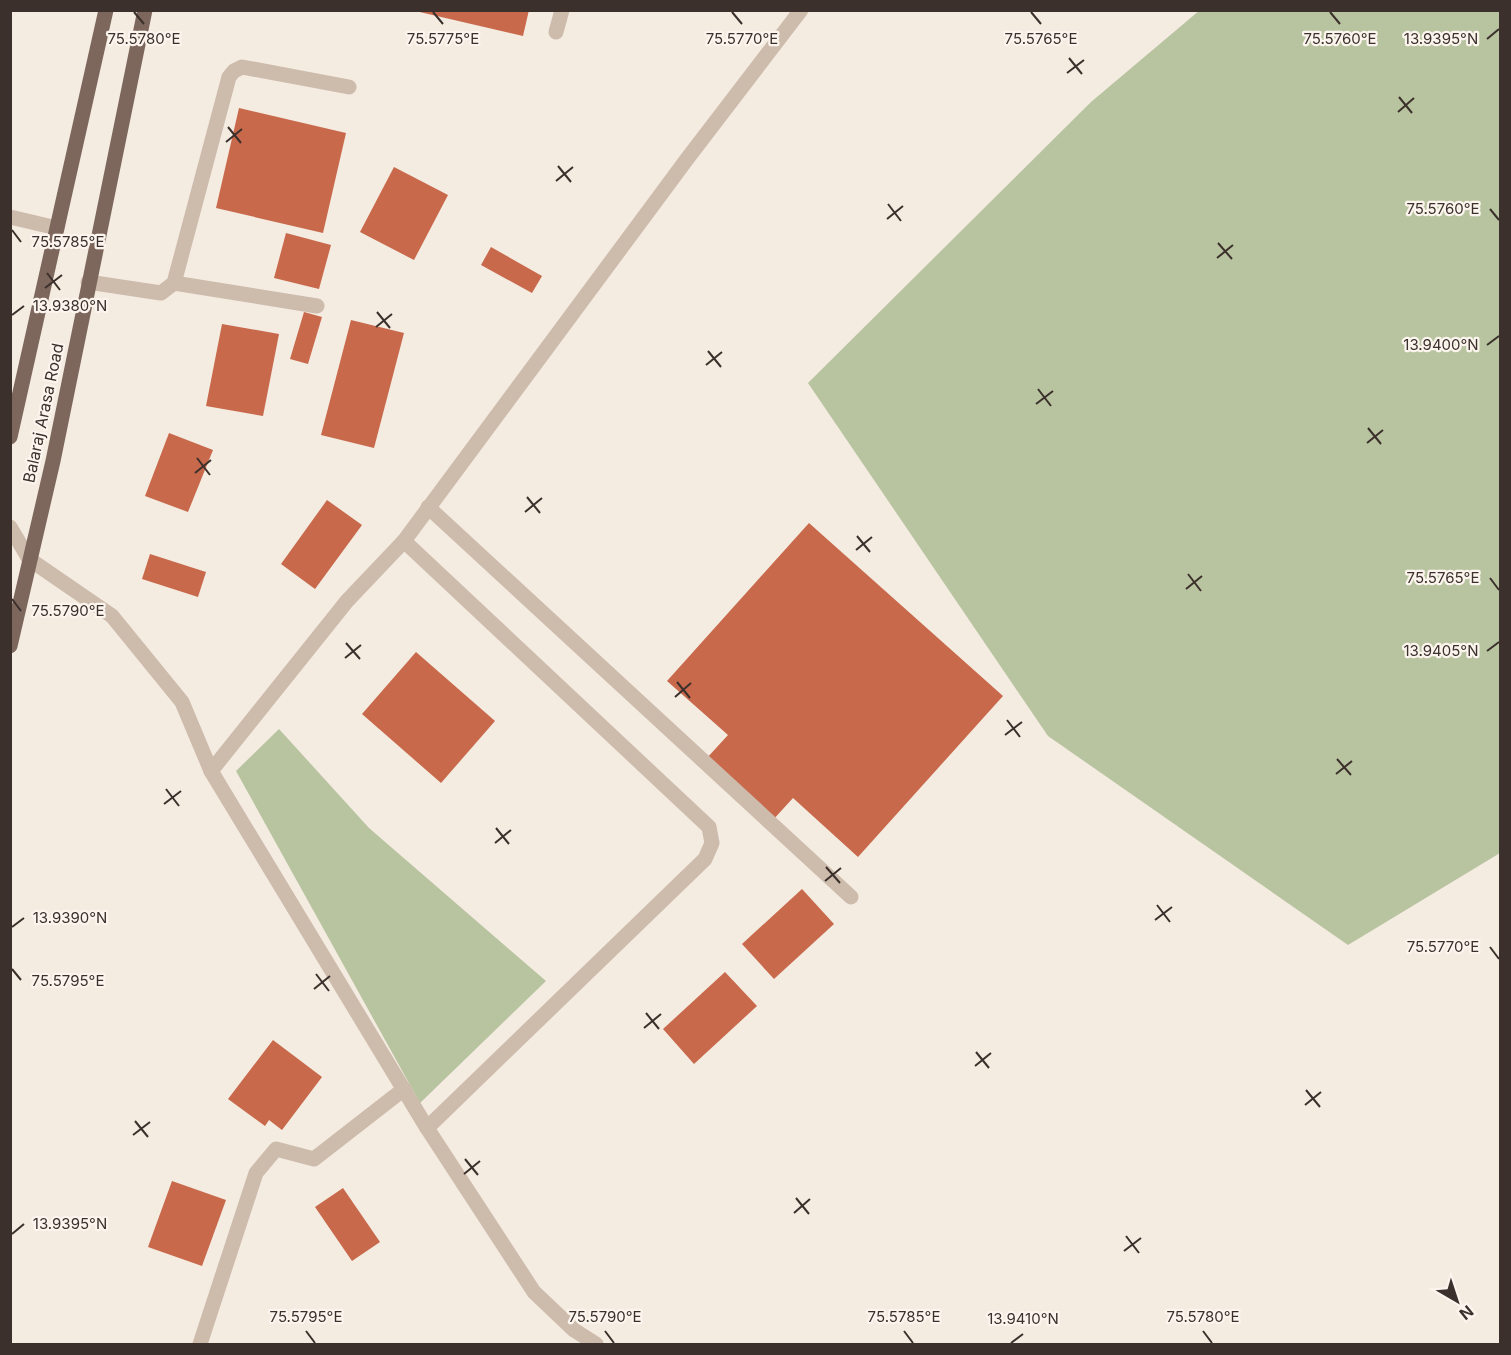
<svg xmlns="http://www.w3.org/2000/svg" width="1511" height="1355" font-family="Inter,sans-serif">
<style>
.green{fill:#b8c4a0}
.building{fill:#c8694b}
.lines{fill:none;stroke-linecap:round;stroke-linejoin:round}
.minor{stroke:#cdbbac;stroke-width:15}
.major{stroke:#7d675c;stroke-width:15}
.ticks{fill:none;stroke:#3b302b;stroke-width:2}
.labels{text-anchor:middle;stroke-width:4.5;stroke-linejoin:round;paint-order:stroke}
.street-label{font-size:16px;fill:#3b302b;stroke:#fbf5ee}
.ticks-label{font-size:15px;text-anchor:middle;fill:#3b302b;stroke:#fbf5ee;stroke-width:4.5;stroke-linejoin:round;paint-order:stroke}
</style>
<rect width="100%" height="100%" fill="#f4ebe1"/>
<!-- green -->
<g class="green">
<polygon points="1200,10 1500,11 1500,853 1348,945 1048,736 808,383 1091,102"/>
<polygon points="279,729 369,828 546,981 420,1103 236,771"/>
</g>
<!-- building -->
<g class="building">
<polygon points="411,10 529,10 523,36"/>
<polygon points="239,108 346,133 323,233 216,208"/>
<polygon points="394,167 448,195 414,260 360,232"/>
<polygon points="286,233 331,245 319,289 274,278"/>
<polygon points="491,247 542,276 532,293 481,265"/>
<polygon points="304,312 322,317 308,364 290,359"/>
<polygon points="351,320 404,333 374,448 321,435"/>
<polygon points="222,324 279,334 263,416 206,406"/>
<polygon points="169,433 213,450 188,512 145,496"/>
<polygon points="327,500 362,525 315,589 281,564"/>
<polygon points="809,523 1003,696 858,857 793,798 772,821 706,759 728,735 667,681"/>
<polygon points="150,554 206,572 198,597 142,579"/>
<polygon points="416,652 495,721 441,783 362,714"/>
<polygon points="802,889 834,924 774,979 742,944"/>
<polygon points="725,972 757,1006 694,1064 663,1029"/>
<polygon points="273,1040 322,1077 282,1130 269,1120 265,1126 228,1099"/>
<polygon points="172,1181 226,1200 202,1266 148,1247"/>
<polygon points="343,1188 380,1242 352,1261 315,1207"/>
</g>
<g class="lines">
<!-- minor -->
<g class="minor">
<polyline points="556,32 562,10"/>
<polyline points="10,217 57,228"/>
<polyline points="88,282 161,293 174,283 229,77 234,71 242,67 349,87"/>
<polyline points="174,283 317,306"/>
<polyline points="428,507 851,897"/>
<polyline points="10,527 29,559 112,616 182,702 211,771 347,601 404,541 687,159 801,10"/>
<polyline points="211,771 427,1128 705,859 712,843 709,827 404,541"/>
<polyline points="427,1128 534,1292 574,1330 596,1344"/>
<polyline points="200,1344 256,1173 276,1149 314,1159 404,1089"/>
</g>
<!-- major -->
<g class="major">
<polyline points="10,437 106,10"/>
<polyline points="10,646 53,461 145,10"/>
</g>
</g>
<!-- ticks -->
<path class="ticks" d="M134 12 144 24M433 12 443 24M732 12 742 24M1031 12 1041 24M1330 12 1340 24M1487 39 1499 29M1069 58 1082 74M1067 73 1084 60M1399 97 1412 113M1398 112 1414 98M228 127 241 143M226 142 242 129M558 166 571 182M556 181 573 167M888 204 901 221M1490 209 1499 220M887 219 903 206M12 230 21 242M1218 243 1232 259M1217 258 1233 245M47 273 60 290M45 288 62 275M377 312 390 328M12 315 24 306M376 327 392 314M1487 345 1499 336M708 351 721 367M706 365 722 352M1038 389 1051 406M1036 404 1053 391M1368 428 1381 444M1367 443 1383 430M197 458 210 475M195 473 211 460M527 497 540 513M525 512 542 498M857 536 870 552M856 550 872 537M1188 574 1201 591M1490 578 1499 590M1186 589 1202 576M12 599 21 611M346 643 360 659M1487 651 1499 642M345 658 361 645M677 682 690 698M675 697 691 683M1007 720 1020 737M1005 735 1022 722M1337 759 1351 775M1336 774 1352 761M166 789 179 806M164 804 181 791M496 828 509 844M495 843 511 830M826 867 840 883M825 881 841 868M1157 905 1170 922M1155 920 1172 907M12 927 24 918M1490 947 1499 959M12 969 21 980M316 974 329 991M314 989 330 976M646 1013 659 1029M644 1028 661 1014M976 1052 989 1068M975 1066 991 1053M1306 1090 1320 1107M1305 1105 1321 1092M135 1121 148 1137M133 1135 150 1122M465 1159 478 1175M464 1174 480 1161M796 1198 809 1214M794 1213 810 1199M12 1234 24 1224M1126 1236 1139 1253M1124 1251 1141 1238M306 1331 315 1343M605 1331 614 1343M904 1331 913 1343M1203 1331 1212 1343M1011 1343 1023 1334"/>
<g class="labels">
<!-- street labels -->
<g class="street-label">
<text transform="translate(43 413) rotate(-78)" y="6">Balaraj Arasa Road</text>
</g>
</g>
<g class="ticks-label">
<text x="144" y="44">75.5780°E</text>
<text x="443" y="44">75.5775°E</text>
<text x="1041" y="44">75.5765°E</text>
<text x="1340" y="44">75.5760°E</text>
<text x="742" y="44">75.5770°E</text>
<text x="1441" y="44">13.9395°N</text>
<text x="1443" y="214">75.5760°E</text>
<text x="68" y="247">75.5785°E</text>
<text x="70" y="311">13.9380°N</text>
<text x="1441" y="350">13.9400°N</text>
<text x="1443" y="583">75.5765°E</text>
<text x="68" y="616">75.5790°E</text>
<text x="1441" y="656">13.9405°N</text>
<text x="70" y="923">13.9390°N</text>
<text x="1443" y="952">75.5770°E</text>
<text x="68" y="986">75.5795°E</text>
<text x="70" y="1229">13.9395°N</text>
<text x="306" y="1322">75.5795°E</text>
<text x="605" y="1322">75.5790°E</text>
<text x="904" y="1322">75.5785°E</text>
<text x="1203" y="1322">75.5780°E</text>
<text x="1023" y="1324">13.9410°N</text>
</g>
<!-- border -->
<rect width="1511" height="1355" fill="none" stroke="#3b302b" stroke-width="24"/>
<!-- north arrow -->
<g transform="translate(1457 1301) rotate(141)" stroke="#fbf5ee" stroke-width="4.5" paint-order="stroke">
<path d="M0-4.5L10 22L0 15L-10 22Z" fill="#3b302b"/>
<text y="-9" font-size="16" font-weight="bold" text-anchor="middle" fill="#3b302b">N</text>
</g>
</svg>
